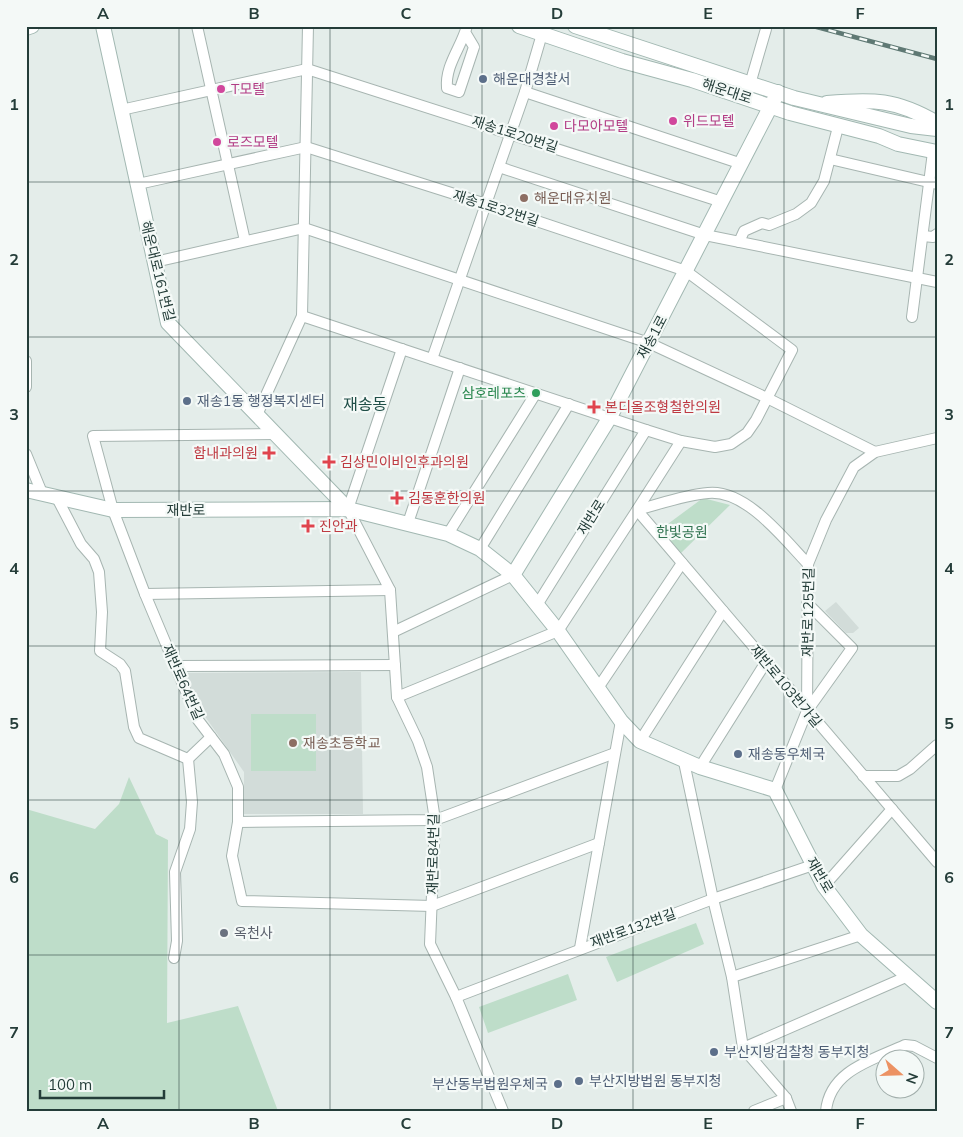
<svg xmlns="http://www.w3.org/2000/svg" width="963" height="1137" font-family="Mulish,'Noto Sans KR',sans-serif">
<style>
.built{fill:#d2dcd9}
.green{fill:#beddc9}
.lines{fill:none;stroke-linecap:round;stroke-linejoin:round}
.minor-casing{stroke:#a7b5b1;stroke-width:12}
.secondary-casing{stroke:#a2b8b2;stroke-width:16}
.minor{stroke:#fff;stroke-width:10}
.secondary{stroke:#fff;stroke-width:14}
.rail-casing{stroke:#5f7974;stroke-width:4.5}
.rail{stroke:#f4f9f7;stroke-width:2.5;stroke-dasharray:8;stroke-linecap:butt}
.grid{fill:none;stroke:#243d39;stroke-width:1;stroke-opacity:0.55}
.service-dot{fill:#5c6f8a;stroke:#f4f9f7;stroke-width:2}
.hotel-dot{fill:#d1479c;stroke:#f4f9f7;stroke-width:2}
.education-dot{fill:#8d6e63;stroke:#f4f9f7;stroke-width:2}
.leisure-dot{fill:#2e9e5b;stroke:#f4f9f7;stroke-width:2}
.health-dot{fill:#e0444e;stroke:#f4f9f7;stroke-width:2}
.worship-dot{fill:#6b7280;stroke:#f4f9f7;stroke-width:2}
.labels{text-anchor:middle;stroke-width:4.5;stroke-linejoin:round;paint-order:stroke}
.service-label{font-size:14px;fill:#4e5e75;stroke:#f4f9f7;text-anchor:start}
.hotel-label{font-size:14px;fill:#b23c85;stroke:#f4f9f7;text-anchor:start}
.street-label{font-size:14px;fill:#243d39;stroke:#f4f9f7}
.education-label{font-size:14px;fill:#785e54;stroke:#f4f9f7;text-anchor:start}
.leisure-label{font-size:14px;fill:#27864d;stroke:#f4f9f7;text-anchor:end}
.health-label{font-size:14px;fill:#be3a42;stroke:#f4f9f7;text-anchor:start}
.park-label{font-size:14px;fill:#307350;stroke:#f4f9f7}
.worship-label{font-size:14px;fill:#5b616d;stroke:#f4f9f7;text-anchor:start}
.quarter-label{font-size:16px;fill:#204f48;stroke:#f4f9f7}
.neatline{fill:none;stroke:#243d39;stroke-width:2}
.grid-label{font-size:16px;text-anchor:middle;font-weight:bold;fill:#243d39}
</style>
<rect width="100%" height="100%" fill="#e4edea"/>
<!-- built -->
<g class="built">
<polygon points="836,602 859,628 853,633 846,633 825,611"/>
<polygon points="361,672 363,814 244,814 244,772 204,715 184,673"/>
</g>
<!-- green -->
<g class="green">
<polygon points="703,498 730,505 680,554 661,529"/>
<rect x="251" y="714" width="65" height="57"/>
<polygon points="129,777 156,834 168,840 167,1023 238,1006 278,1111 26,1111 26,809 95,829 119,804"/>
<polygon points="696,923 704,944 617,982 606,957"/>
<polygon points="568,974 577,1000 488,1033 479,1007"/>
</g>
<g class="lines">
<!-- minor casing -->
<g class="minor-casing">
<g id="minor">
<polyline points="197,26 245,241"/>
<path d="M465 32 474 47 459 92 447 88C445 65 461 48 467 26"/>
<polyline points="525,92 742,164"/>
<polyline points="746,98 766,29"/>
<polyline points="121,110 307,69 722,202"/>
<polyline points="830,159 937,184"/>
<polyline points="499,167 705,235 937,282"/>
<polyline points="138,184 306,147 486,204 686,271 792,350 756,420 747,433 731,444 715,447 681,441 646,430 302,316"/>
<polyline points="923,236 933,237 937,234"/>
<polyline points="739,242 744,231 762,223 769,225 796,214 811,203 824,181 838,127"/>
<polyline points="155,262 304,228 649,343 767,398 875,452"/>
<polyline points="912,317 933,152"/>
<polyline points="402,349 348,509 390,590 397,697 418,741 427,767 435,820 430,944 456,997 503,1111"/>
<polyline points="432,359 525,92 542,34"/>
<polyline points="26,361 26,387"/>
<polyline points="257,415 302,316 308,26"/>
<polyline points="275,434 93,436 113,510 145,594 198,720 224,754 238,787 238,822 232,856 242,901 432,906 599,843"/>
<polyline points="681,441 637,510 937,862"/>
<polyline points="26,454 42,493"/>
<polyline points="57,498 81,544 94,559 99,572 102,612 100,651 120,664 125,671 134,727 139,738 188,759"/>
<polyline points="408,523 460,368"/>
<polyline points="448,534 536,393"/>
<polyline points="480,549 569,404"/>
<polyline points="145,594 390,590"/>
<polyline points="807,603 852,648 807,711"/>
<polyline points="537,605 646,430"/>
<polyline points="393,632 513,575"/>
<polyline points="176,666 395,665"/>
<polyline points="598,688 682,563"/>
<path d="M397 697 558 631 637 510C660 504 684 495 708 493 746 489 784 539 808 564"/>
<polyline points="640,741 723,611"/>
<polyline points="188,759 211,737"/>
<polyline points="684,762 713,899 732,977 743,1048 786,1098 791,1111"/>
<polyline points="700,767 766,662"/>
<polyline points="863,776 898,776 910,769 937,745"/>
<polyline points="775,790 807,711 808,564 826,520 854,467 875,452 937,438"/>
<polyline points="238,822 435,820 615,753"/>
<polyline points="824,886 892,809"/>
<polyline points="580,948 621,721"/>
<polyline points="174,958 177,941 175,872 190,829 192,802 188,759"/>
<polyline points="732,977 861,935"/>
<polyline points="456,997 713,899 813,865"/>
<polyline points="743,1048 906,977"/>
<polyline points="754,1111 786,1098"/>
<path d="M826 1111C830 1070 873 1060 905 1045L914 1046 937 1058"/>
</g>
</g>
<!-- secondary casing -->
<g class="secondary-casing">
<g id="secondary">
<polyline points="103,26 168,323 348,509"/>
<polyline points="519,26 622,61 692,80 790,113 879,136 898,144 937,152"/>
<polyline points="575,26 794,98 911,126 937,129"/>
<polyline points="26,28 32,26"/>
<path d="M827 103C873 99 896 99 937 123"/>
<polyline points="26,490 113,510 348,509 448,534 480,549 513,575 558,631 621,721 640,741 700,767 775,790 824,886 861,935 937,1002"/>
<polyline points="513,575 610,417 778,92"/>
</g>
</g>
<!-- minor -->
<use href="#minor" class="minor"/>
<!-- secondary -->
<use href="#secondary" class="secondary"/>
<!-- rail casing -->
<g class="rail-casing">
<polyline id="rail" points="813,26 937,59"/>
</g>
<!-- rail -->
<use href="#rail" class="rail"/>
</g>
<!-- grid -->
<path class="grid" d="M179 26V1111M330 26V1111M482 26V1111M633 26V1111M784 26V1111M26 182H937M26 337H937M26 491H937M26 646H937M26 800H937M26 955H937"/>
<!-- markers -->
<g class="service-dot">
<circle cx="483" cy="79" r="5"/>
<circle cx="187" cy="401" r="5"/>
<circle cx="738" cy="754" r="5"/>
<circle cx="714" cy="1052" r="5"/>
<circle cx="579" cy="1081" r="5"/>
<circle cx="558" cy="1084" r="5"/>
</g>
<g class="hotel-dot">
<circle cx="221" cy="89" r="5"/>
<circle cx="673" cy="121" r="5"/>
<circle cx="554" cy="126" r="5"/>
<circle cx="217" cy="142" r="5"/>
</g>
<g class="education-dot">
<circle cx="524" cy="198" r="5"/>
<circle cx="293" cy="743" r="5"/>
</g>
<circle class="leisure-dot" cx="536" cy="393" r="5"/>
<g class="health-dot">
<path d="M591.5 399.5h5v5h5v5h-5v5h-5v-5h-5v-5h5z"/>
<path d="M266.5 445.5h5v5h5v5h-5v5h-5v-5h-5v-5h5z"/>
<path d="M326.5 454.5h5v5h5v5h-5v5h-5v-5h-5v-5h5z"/>
<path d="M394.5 490.5h5v5h5v5h-5v5h-5v-5h-5v-5h5z"/>
<path d="M305.5 518.5h5v5h5v5h-5v5h-5v-5h-5v-5h5z"/>
</g>
<circle class="worship-dot" cx="224" cy="933" r="5"/>
<g class="labels">
<!-- service labels -->
<g class="service-label">
<text x="493" y="84">해운대경찰서</text>
<text x="197" y="406">재송1동 행정복지센터</text>
<text x="748" y="759">재송동우체국</text>
<text x="724" y="1057">부산지방검찰청 동부지청</text>
<text x="589" y="1086">부산지방법원 동부지청</text>
<text x="548" y="1089" text-anchor="end">부산동부법원우체국</text>
</g>
<!-- hotel labels -->
<g class="hotel-label">
<text x="231" y="94">T모텔</text>
<text x="683" y="126">위드모텔</text>
<text x="564" y="131">다모아모텔</text>
<text x="227" y="147">로즈모텔</text>
</g>
<!-- street labels -->
<g class="street-label">
<text transform="translate(727 91) rotate(18)" y="5">해운대로</text>
<text transform="translate(515 134) rotate(18)" y="5">재송1로20번길</text>
<text transform="translate(496 208) rotate(18)" y="5">재송1로32번길</text>
<text transform="translate(158 271) rotate(76)" y="5">해운대로161번길</text>
<text transform="translate(652 337) rotate(-62)" y="5">재송1로</text>
<text x="186" y="515">재반로</text>
<text transform="translate(591 517) rotate(-58)" y="5">재반로</text>
<text transform="translate(808 612) rotate(-89)" y="5">재반로125번길</text>
<text transform="translate(183 682) rotate(66)" y="5">재반로64번길</text>
<text transform="translate(786 686) rotate(50)" y="5">재반로103번가길</text>
<text transform="translate(433 854) rotate(-89)" y="5">재반로84번길</text>
<text transform="translate(820 875) rotate(60)" y="5">재반로</text>
<text transform="translate(633 928) rotate(-20)" y="5">재반로132번길</text>
</g>
<!-- education labels -->
<g class="education-label">
<text x="534" y="203">해운대유치원</text>
<text x="303" y="748">재송초등학교</text>
</g>
<!-- leisure labels -->
<g class="leisure-label">
<text x="526" y="398">삼호레포츠</text>
</g>
<!-- health labels -->
<g class="health-label">
<text x="605" y="412">본디올조형철한의원</text>
<text x="258" y="458" text-anchor="end">함내과의원</text>
<text x="340" y="467">김상민이비인후과의원</text>
<text x="408" y="503">김동훈한의원</text>
<text x="319" y="531">진안과</text>
</g>
<!-- park labels -->
<g class="park-label">
<text x="682" y="537">한빛공원</text>
</g>
<!-- worship labels -->
<g class="worship-label">
<text x="234" y="938">옥천사</text>
</g>
<!-- quarter labels -->
<g class="quarter-label">
<text x="365" y="410">재송동</text>
</g>
</g>
<!-- border -->
<rect width="963" height="1137" fill="none" stroke="#f4f9f7" stroke-width="55"/>
<!-- north arrow -->
<g transform="translate(900 1074) rotate(110)"><circle r="24" fill="#f4f9f7" stroke="#a1aeab"/>
<path d="M0-4L9 19L0 12L-9 19Z" fill="#ec9263"/>
<text y="-8" font-size="14" font-weight="bold" text-anchor="middle" fill="#243d39">N</text>
</g>
<!-- scale -->
<path d="M40 1090v8h124v-8" fill="none" stroke="#243d39" stroke-width="2.5"/>
<text x="48" y="1090" font-size="15" fill="#243d39" stroke="#f4f9f7" stroke-width="4" paint-order="stroke">100 m</text>
<rect x="28" y="28" width="908" height="1082" class="neatline"/>
<g class="grid-label">
<text x="103" y="19">A</text>
<text x="254" y="19">B</text>
<text x="406" y="19">C</text>
<text x="557" y="19">D</text>
<text x="708" y="19">E</text>
<text x="860" y="19">F</text>
<text x="14" y="110">1</text>
<text x="949" y="110">1</text>
<text x="14" y="265">2</text>
<text x="949" y="265">2</text>
<text x="14" y="420">3</text>
<text x="949" y="420">3</text>
<text x="14" y="574">4</text>
<text x="949" y="574">4</text>
<text x="14" y="729">5</text>
<text x="949" y="729">5</text>
<text x="14" y="883">6</text>
<text x="949" y="883">6</text>
<text x="14" y="1038">7</text>
<text x="949" y="1038">7</text>
<text x="103" y="1129">A</text>
<text x="254" y="1129">B</text>
<text x="406" y="1129">C</text>
<text x="557" y="1129">D</text>
<text x="708" y="1129">E</text>
<text x="860" y="1129">F</text>
</g>
</svg>
